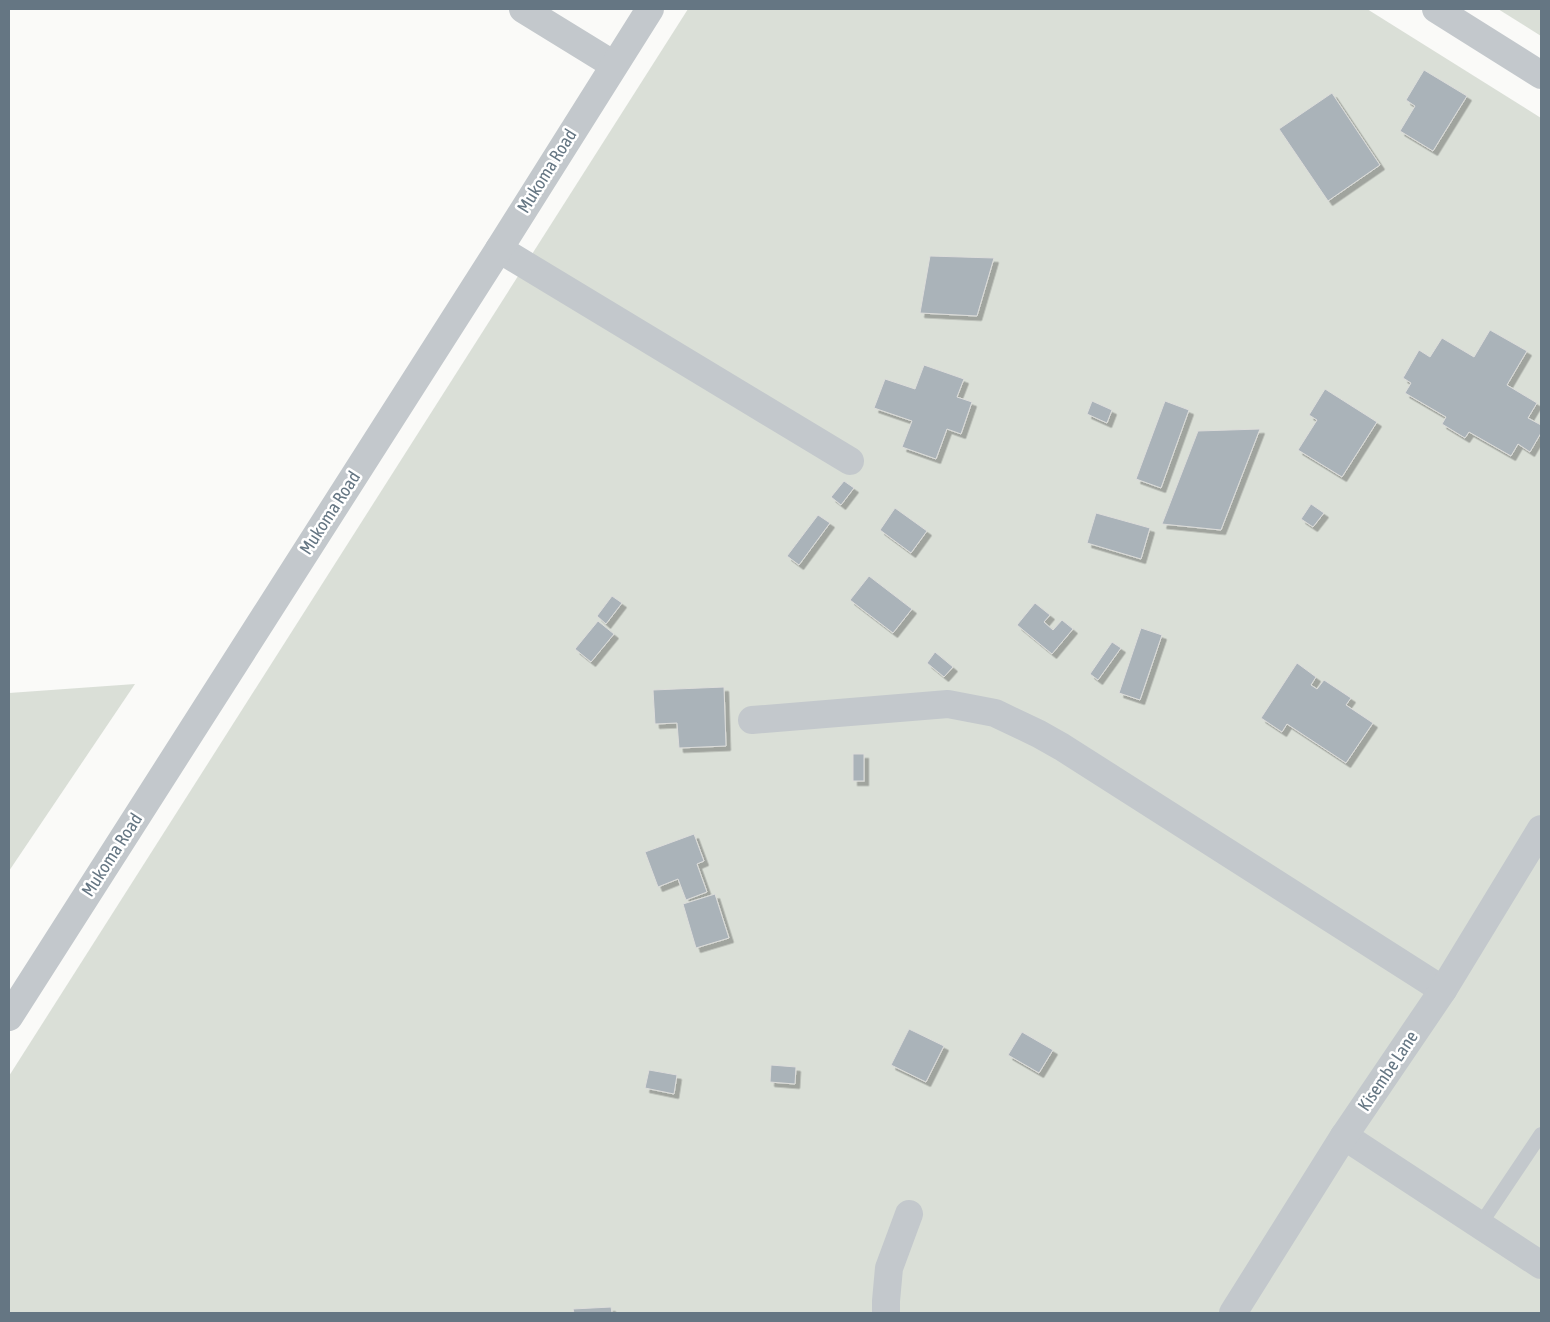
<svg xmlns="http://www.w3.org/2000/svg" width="1550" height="1322" font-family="'Asap Condensed',sans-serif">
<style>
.green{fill:#dadfd7}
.building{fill:#aab3b9;stroke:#dcdcda;filter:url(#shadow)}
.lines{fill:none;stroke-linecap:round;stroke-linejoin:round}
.service{stroke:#c3c8cc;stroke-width:14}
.minor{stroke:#c3c8cc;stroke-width:28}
.tertiary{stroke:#c3c8cc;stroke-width:28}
.labels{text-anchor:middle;stroke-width:5;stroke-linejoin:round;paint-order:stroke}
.street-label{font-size:18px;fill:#657683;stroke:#fff}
</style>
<defs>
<filter id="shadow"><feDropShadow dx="4.5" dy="4.5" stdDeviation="0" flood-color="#0004"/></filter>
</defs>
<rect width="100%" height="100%" fill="#fafaf8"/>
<!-- green -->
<g class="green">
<polygon points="688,9 1367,9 1541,118 1541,1313 9,1313 9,1076"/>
<polygon points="1498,9 1541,9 1541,36"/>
<polygon points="135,684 9,871 9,693"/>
</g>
<!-- building -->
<g class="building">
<polygon points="1424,70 1467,96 1433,151 1400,131 1415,106 1406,100"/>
<polygon points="1332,93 1380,165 1328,201 1279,129"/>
<polygon points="930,256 994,258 977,316 920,313"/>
<polygon points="1490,330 1527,351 1507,385 1537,403 1528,418 1541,425 1541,433 1530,452 1518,444 1511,456 1469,432 1465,438 1442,424 1446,417 1405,393 1411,383 1403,378 1419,350 1430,357 1442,338 1474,357"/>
<polygon points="924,365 964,379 957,397 972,402 961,434 947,429 936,459 902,447 912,421 874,408 885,379 915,389"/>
<polygon points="1325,389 1377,422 1342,477 1298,450 1317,420 1309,415"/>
<polygon points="1092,401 1112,410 1107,423 1087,414"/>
<polygon points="1165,401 1189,410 1161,488 1136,479"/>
<polygon points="1260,429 1221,530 1162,524 1198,431"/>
<polygon points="844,481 854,488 841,505 831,497"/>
<polygon points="1311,504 1324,513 1313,527 1301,519"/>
<polygon points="895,508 927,531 911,553 880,530"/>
<polygon points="1096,513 1150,528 1141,559 1087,543"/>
<polygon points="818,515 830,523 799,565 787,556"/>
<polygon points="869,576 912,609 893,633 850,600"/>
<polygon points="612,596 622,603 606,624 597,616"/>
<polygon points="1035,603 1050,615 1044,622 1053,630 1062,620 1073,629 1052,654 1017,625"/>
<polygon points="598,621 614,634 591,662 575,649"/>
<polygon points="1141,628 1162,635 1140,700 1119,693"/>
<polygon points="1112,642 1121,648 1098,680 1090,674"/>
<polygon points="935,652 953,667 944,677 927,663"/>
<polygon points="1297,663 1316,677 1311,685 1317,689 1324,680 1351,698 1346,705 1373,723 1346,763 1287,724 1282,732 1261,718"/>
<polygon points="724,687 726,746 679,748 677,723 655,724 653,690"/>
<rect x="853" y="754" width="11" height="27"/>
<polygon points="694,834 704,861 697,864 707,892 686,900 678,879 658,887 645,852"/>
<polygon points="715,894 729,938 696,948 683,904"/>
<polygon points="909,1029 944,1046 926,1082 891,1065"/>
<polygon points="1022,1032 1053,1050 1039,1073 1008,1055"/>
<polygon points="771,1065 796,1067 795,1084 770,1082"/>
<polygon points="649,1070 677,1075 674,1094 645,1088"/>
<polygon points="611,1307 612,1313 574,1313 573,1309"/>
</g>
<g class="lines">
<!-- service -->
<polyline class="service" points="1480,1225 1541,1134"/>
<!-- minor -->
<g class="minor">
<polyline points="523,9 614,65"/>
<polyline points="499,249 850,461"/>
<polyline points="752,720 948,704 995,713 1039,734 1062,747 1443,990"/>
<polyline points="1344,1136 1541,1265"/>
<polyline points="886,1313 886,1301 889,1268 909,1214"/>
<polyline points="1233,1313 1344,1136 1443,990 1541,829"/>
</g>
<!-- tertiary -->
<g class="tertiary">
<polyline points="1436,9 1541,75"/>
<polyline points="9,1017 499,249 650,9"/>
</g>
</g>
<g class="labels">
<!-- street labels -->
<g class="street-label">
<text transform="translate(547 171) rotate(-58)" y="6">Mukoma Road</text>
<text transform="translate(330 513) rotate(-57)" y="6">Mukoma Road</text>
<text transform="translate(112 855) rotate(-57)" y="6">Mukoma Road</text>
<text transform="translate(1388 1071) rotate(-56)" y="6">Kisembe Lane</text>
</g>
</g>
<!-- border -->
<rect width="1550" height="1322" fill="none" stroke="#657683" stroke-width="20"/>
</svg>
